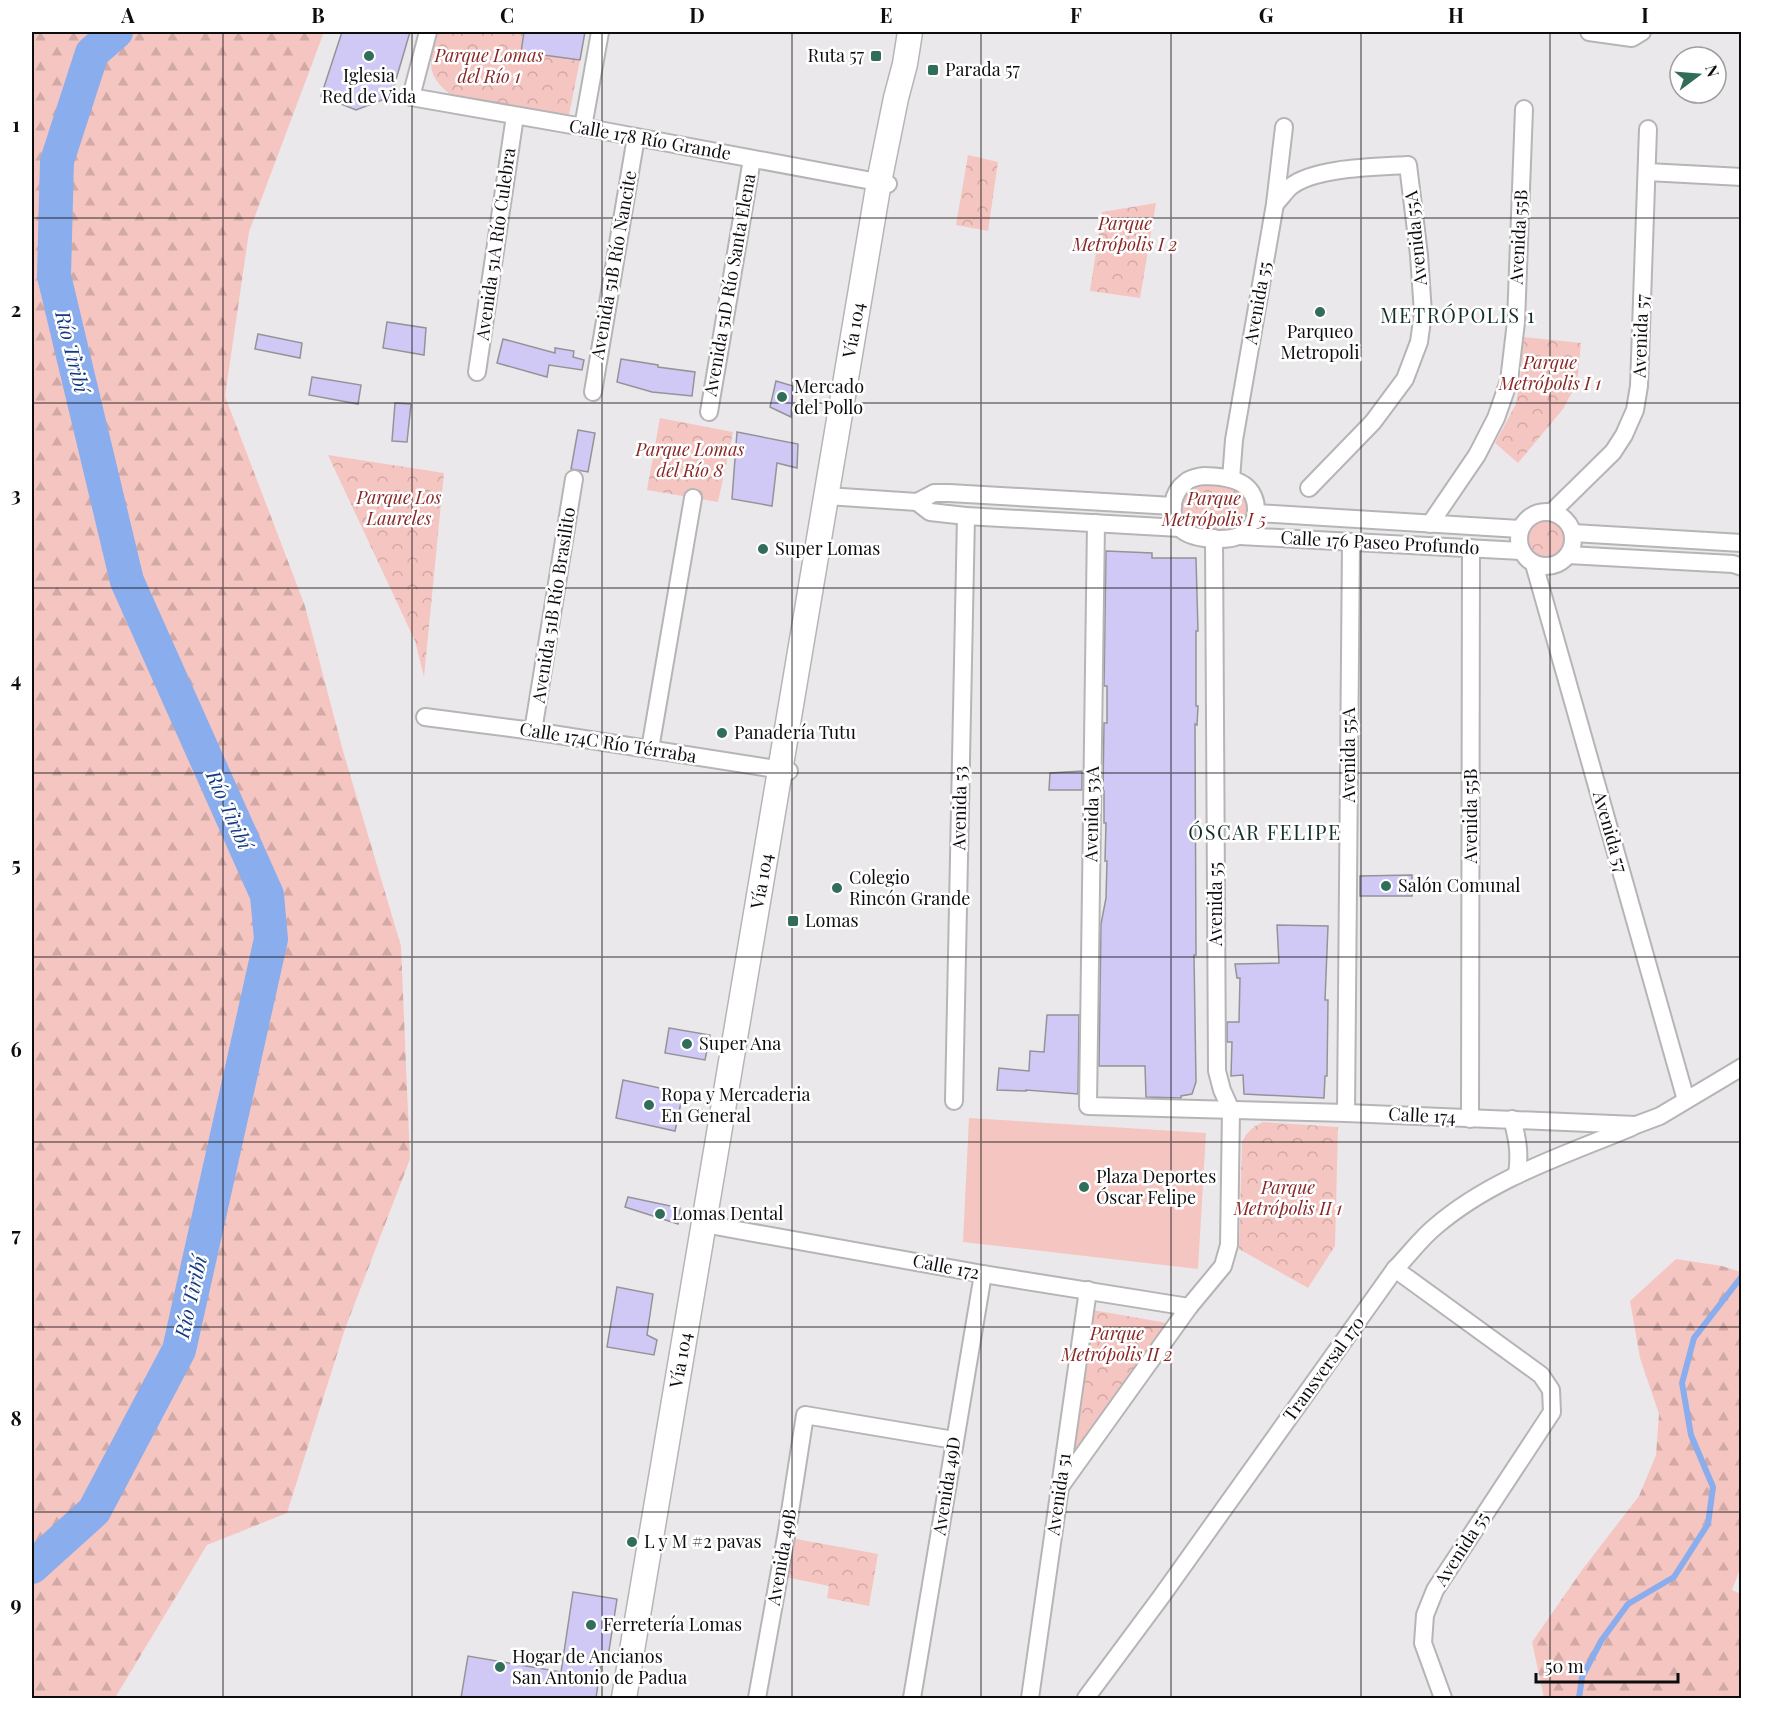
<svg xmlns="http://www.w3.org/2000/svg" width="1773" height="1730" font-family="'Playfair Display',serif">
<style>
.green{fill:#f5c6c1}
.forest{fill:url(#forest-firs)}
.park{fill:url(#park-crowns)}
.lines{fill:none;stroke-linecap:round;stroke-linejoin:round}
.stream{stroke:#8aadee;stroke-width:6}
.river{stroke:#8aadee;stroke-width:34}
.building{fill:#d0c9f5;stroke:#949397;stroke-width:1.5}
.minor-casing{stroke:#b7b4b7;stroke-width:20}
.secondary-casing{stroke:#b7b4b7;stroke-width:27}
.minor{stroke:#fff;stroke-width:16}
.secondary{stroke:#fff;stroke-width:24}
.grid{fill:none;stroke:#0e0d0e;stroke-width:1.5;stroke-opacity:0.55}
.poi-dot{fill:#316e5a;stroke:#fff;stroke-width:2}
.labels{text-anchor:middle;stroke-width:5;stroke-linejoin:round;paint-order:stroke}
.park-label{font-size:18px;font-style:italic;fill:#882726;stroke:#fff}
.poi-label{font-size:18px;fill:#0e0d0e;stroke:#fff;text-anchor:start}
.street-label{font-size:18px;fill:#0e0d0e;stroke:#fff}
.neighbourhood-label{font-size:20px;letter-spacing:1.5px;fill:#123026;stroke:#fff}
.water-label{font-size:20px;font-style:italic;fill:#133982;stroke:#fff}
.neatline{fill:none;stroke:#0e0d0e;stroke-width:2}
.grid-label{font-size:20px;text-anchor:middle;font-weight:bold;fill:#0e0d0e}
</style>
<defs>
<pattern id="forest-firs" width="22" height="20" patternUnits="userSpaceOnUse" patternTransform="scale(1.5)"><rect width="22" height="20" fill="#f5c6c1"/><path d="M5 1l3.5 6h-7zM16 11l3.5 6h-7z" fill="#d1a9a5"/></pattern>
<pattern id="park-crowns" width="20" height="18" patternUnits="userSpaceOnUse" patternTransform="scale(1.5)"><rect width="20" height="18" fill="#f5c6c1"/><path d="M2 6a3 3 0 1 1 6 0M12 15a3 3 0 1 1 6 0" fill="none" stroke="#d1a9a5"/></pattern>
</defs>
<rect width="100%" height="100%" fill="#ebe8eb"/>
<!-- green -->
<polygon class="green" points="969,1118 1206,1133 1198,1269 963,1242"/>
<!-- forest -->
<g class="forest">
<polygon points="32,32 324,32 249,232 225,396 305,606 343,751 401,946 410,1159 345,1329 287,1513 207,1545 115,1698 32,1698"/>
<polygon points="1676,1259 1722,1266 1741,1272 1742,1564 1732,1590 1741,1594 1741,1698 1544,1698 1532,1642 1582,1570 1639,1496 1656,1455 1659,1414 1640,1358 1630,1301"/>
</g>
<!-- park -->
<g class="park">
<path d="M437 32H524L522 52 580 60 569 115 451 95C424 73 430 63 437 32Z"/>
<polygon points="968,155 998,162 988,231 956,225"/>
<polygon points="1156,203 1140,298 1090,291 1102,212"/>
<polygon points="1523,337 1581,343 1577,383 1563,409 1518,463 1495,443 1516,404 1521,372"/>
<polygon points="660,418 733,432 718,502 647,490"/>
<polygon points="328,455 444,473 424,677 415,641"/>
<path d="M1204 483C1221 485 1243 485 1248 504 1249 509 1250 514 1248 518 1246 522 1243 527 1240 530L1196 532 1180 517C1181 495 1183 491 1204 483Z"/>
<circle cx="1546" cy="539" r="22"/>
<path d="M1263 1122 1338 1127 1335 1246 1308 1288 1239 1249 1242 1142C1247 1132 1252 1127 1263 1122Z"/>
<polygon points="1093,1310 1167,1323 1068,1463"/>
<polygon points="791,1538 878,1554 869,1606 827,1598 829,1586 785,1577"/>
</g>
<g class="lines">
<!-- stream -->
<polyline class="stream" points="1579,1698 1582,1677 1601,1641 1628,1604 1674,1577 1708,1524 1713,1487 1691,1435 1682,1383 1694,1338 1742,1276"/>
<!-- river -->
<polyline class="river" points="32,1567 94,1511 179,1350 271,939 267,895 127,581 54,276 57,161 92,53 116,32"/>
</g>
<!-- building -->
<g class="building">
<polygon points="342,32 410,32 392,93 387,98 356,110 321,96"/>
<polygon points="524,32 585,32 580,60 521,52"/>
<polygon points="387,322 426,328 424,355 383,348"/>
<polygon points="258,334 302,343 300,358 255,349"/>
<polygon points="503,339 555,353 555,348 574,351 573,357 584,360 582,370 549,365 547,377 497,363"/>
<polygon points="621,359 658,365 658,367 695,372 692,396 652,392 617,382"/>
<polygon points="312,377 361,385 358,404 309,395"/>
<polygon points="776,381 793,386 791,417 770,407"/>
<polygon points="395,403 411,404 407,442 392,441"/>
<polygon points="578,430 595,433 588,472 571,469"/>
<polygon points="737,432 798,444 797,468 777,463 772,506 732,499"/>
<polygon points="1106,551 1152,553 1152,558 1196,558 1198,631 1196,631 1196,706 1198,706 1197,725 1195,724 1196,955 1194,955 1196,1082 1192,1094 1181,1096 1181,1098 1146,1097 1145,1066 1099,1066 1101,924 1106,898 1107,861 1105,861 1106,823 1104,823 1104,791 1103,791 1104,723 1107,723 1107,686 1104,686"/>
<polygon points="1082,771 1082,790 1049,790 1050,773"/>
<polygon points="1412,875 1412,896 1360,896 1360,876"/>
<polygon points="1277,925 1328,926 1325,1000 1328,1000 1327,1076 1325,1076 1324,1098 1244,1094 1243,1075 1231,1076 1232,1042 1227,1042 1227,1022 1239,1022 1240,978 1237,978 1235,964 1279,963"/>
<polygon points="1047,1015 1079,1015 1078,1094 1026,1090 1026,1091 997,1090 999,1068 1029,1071 1030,1051 1044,1052"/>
<polygon points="669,1028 710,1035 705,1060 665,1053"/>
<polygon points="623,1080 683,1093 675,1131 616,1118"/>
<polygon points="628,1197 680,1208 678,1224 625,1207"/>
<polygon points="617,1287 653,1294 647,1335 657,1340 654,1355 607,1347"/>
<polygon points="573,1592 617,1599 608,1657 602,1656 596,1698 461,1698 468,1656 561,1672"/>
</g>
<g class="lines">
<!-- minor casing -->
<g class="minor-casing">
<g id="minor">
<polyline points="428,32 411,97 583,127 888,184"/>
<polyline points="1589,32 1632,38 1642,32"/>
<polyline points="583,127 600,32"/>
<polyline points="1647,172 1742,177"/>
<path d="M1275 204C1280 199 1285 192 1290 187 1314 167 1377 167 1408 165L1419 255 1423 313 1419 342 1405 379 1373 422 1309 488"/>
<polyline points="477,372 515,116"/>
<polyline points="593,392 636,137"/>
<polyline points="709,412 752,159"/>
<path d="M1203 476C1217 476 1232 477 1244 485 1261 497 1260 526 1241 535 1226 542 1190 540 1179 527 1168 514 1172 492 1186 482 1190 478 1198 477 1203 476Z"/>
<polyline points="1231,479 1234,440 1275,204 1284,127"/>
<polyline points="827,496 917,502 934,493 949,493 1173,506"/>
<polyline points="917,502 930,512 966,516 1180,528"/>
<circle cx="1546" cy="539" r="27"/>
<polyline points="1552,512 1613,452 1624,435 1635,410 1639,386 1648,129"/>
<polyline points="1256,513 1520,529"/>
<polyline points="1096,523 1088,1106 1346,1113 1636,1125 1660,1116 1742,1067"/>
<polyline points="1430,524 1477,455 1496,418 1509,381 1516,322 1524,109"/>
<polyline points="1573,533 1742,543"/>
<polyline points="1240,536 1521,551"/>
<polyline points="1568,555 1733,564 1742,567"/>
<polyline points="1534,564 1686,1100"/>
<polyline points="425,717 533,731 789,771"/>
<polyline points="533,731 574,479"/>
<polyline points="650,749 693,498"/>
<polyline points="954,1101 966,516"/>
<polyline points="1346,1113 1351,542"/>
<polyline points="1470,1119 1471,548"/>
<path d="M1512 1119C1518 1140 1520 1154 1517 1175"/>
<polyline points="704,1224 983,1274 1189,1307"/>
<polyline points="1395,1269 1541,1375 1551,1390 1552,1412 1435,1590 1425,1615 1423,1643 1443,1698"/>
<polyline points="1060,1487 1189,1307 1223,1266 1229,1245 1231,1110 1222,1090 1217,1071 1214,538"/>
<polyline points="757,1698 787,1531 805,1415 954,1440"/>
<polyline points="912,1698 983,1274"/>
<polyline points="1030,1698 1088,1290"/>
<path d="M1086 1698 1161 1597 1395 1269C1409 1255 1421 1238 1436 1226 1492 1178 1565 1155 1632 1127"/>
</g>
</g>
<!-- secondary casing -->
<g class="secondary-casing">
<polyline id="secondary" points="624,1698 879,182 896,98 905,64 910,32"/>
</g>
<!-- minor -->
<use href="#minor" class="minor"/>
<!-- secondary -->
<use href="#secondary" class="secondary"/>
</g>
<!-- grid -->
<path class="grid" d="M223 32V1698M412 32V1698M602 32V1698M792 32V1698M981 32V1698M1171 32V1698M1361 32V1698M1550 32V1698M32 218H1742M32 403H1742M32 588H1742M32 773H1742M32 957H1742M32 1142H1742M32 1327H1742M32 1512H1742"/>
<!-- markers -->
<g class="poi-dot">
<circle cx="369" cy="56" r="6"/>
<rect x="870" y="50" width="12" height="12" rx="3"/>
<rect x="927" y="64" width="12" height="12" rx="3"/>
<circle cx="1320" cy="312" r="6"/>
<circle cx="782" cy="397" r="6"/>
<circle cx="763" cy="549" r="6"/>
<circle cx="722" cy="733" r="6"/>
<circle cx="1386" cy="886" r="6"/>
<circle cx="837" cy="888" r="6"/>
<rect x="787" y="915" width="12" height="12" rx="3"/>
<circle cx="687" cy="1044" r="6"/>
<circle cx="649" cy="1105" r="6"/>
<circle cx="1084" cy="1187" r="6"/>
<circle cx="660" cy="1214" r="6"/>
<circle cx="632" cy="1542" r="6"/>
<circle cx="591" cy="1625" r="6"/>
<circle cx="500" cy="1667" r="6"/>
</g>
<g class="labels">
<!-- park labels -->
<g class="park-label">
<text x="489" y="62">Parque Lomas<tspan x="489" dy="21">del Río 1</tspan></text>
<text x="1125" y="230">Parque<tspan x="1125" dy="21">Metrópolis I 2</tspan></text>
<text x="1550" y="369">Parque<tspan x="1550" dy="21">Metrópolis I 1</tspan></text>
<text x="690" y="456">Parque Lomas<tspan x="690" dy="21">del Río 8</tspan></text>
<text x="399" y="504">Parque Los<tspan x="399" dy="21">Laureles</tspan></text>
<text x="1214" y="505">Parque<tspan x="1214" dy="21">Metrópolis I 5</tspan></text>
<text x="1288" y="1194">Parque<tspan x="1288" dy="21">Metrópolis II 1</tspan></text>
<text x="1117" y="1340">Parque<tspan x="1117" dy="21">Metrópolis II 2</tspan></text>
</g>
<!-- poi labels -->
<g class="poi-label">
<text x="864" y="62" text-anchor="end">Ruta 57</text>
<text x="945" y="76">Parada 57</text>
<text x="369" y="82" text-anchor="middle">Iglesia<tspan x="369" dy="21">Red de Vida</tspan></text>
<text x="1320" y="338" text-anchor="middle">Parqueo<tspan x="1320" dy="21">Metropoli</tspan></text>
<text x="794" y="393">Mercado<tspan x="794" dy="21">del Pollo</tspan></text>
<text x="775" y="555">Super Lomas</text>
<text x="734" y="739">Panadería Tutu</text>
<text x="849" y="884">Colegio<tspan x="849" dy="21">Rincón Grande</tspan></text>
<text x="1398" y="892">Salón Comunal</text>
<text x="805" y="927">Lomas</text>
<text x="699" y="1050">Super Ana</text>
<text x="661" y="1101">Ropa y Mercaderia<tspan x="661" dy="21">En General</tspan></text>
<text x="1096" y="1183">Plaza Deportes<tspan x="1096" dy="21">Óscar Felipe</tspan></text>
<text x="672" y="1220">Lomas Dental</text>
<text x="644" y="1548">L y M #2 pavas</text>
<text x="603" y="1631">Ferretería Lomas</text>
<text x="512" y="1663">Hogar de Ancianos<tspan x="512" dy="21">San Antonio de Padua</tspan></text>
</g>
<!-- street labels -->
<g class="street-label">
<text transform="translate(650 140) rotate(10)" y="6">Calle 178 Río Grande</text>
<text transform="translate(1519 237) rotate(-87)" y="6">Avenida 55B</text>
<text transform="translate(1416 238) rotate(-96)" y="6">Avenida 55A</text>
<text transform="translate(496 244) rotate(-82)" y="6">Avenida 51A Río Culebra</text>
<text transform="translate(614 265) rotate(-80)" y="6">Avenida 51B Río Nancite</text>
<text transform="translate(730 285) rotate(-80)" y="6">Avenida 51D Río Santa Elena</text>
<text transform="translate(1258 303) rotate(-80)" y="6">Avenida 55</text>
<text transform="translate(854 330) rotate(-80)" y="6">Vía 104</text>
<text transform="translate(1641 336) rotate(-88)" y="6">Avenida 57</text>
<text transform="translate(1380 543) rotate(3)" y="6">Calle 176 Paseo Profundo</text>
<text transform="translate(554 605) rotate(-81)" y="6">Avenida 51B Río Brasilito</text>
<text transform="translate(608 743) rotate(9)" y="6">Calle 174C Río Térraba</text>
<text transform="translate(1349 755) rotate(-90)" y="6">Avenida 55A</text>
<text transform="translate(960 808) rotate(-89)" y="6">Avenida 53</text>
<text transform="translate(1092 814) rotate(-89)" y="6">Avenida 53A</text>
<text transform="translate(1471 816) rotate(-90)" y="6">Avenida 55B</text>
<text transform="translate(1610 832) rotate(74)" y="6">Avenida 57</text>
<text transform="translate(762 881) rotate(-80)" y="6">Vía 104</text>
<text transform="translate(1216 904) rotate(-90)" y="6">Avenida 55</text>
<text transform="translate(1422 1116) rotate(3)" y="6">Calle 174</text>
<text transform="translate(946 1267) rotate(11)" y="6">Calle 172</text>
<text transform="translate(681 1360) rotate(-80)" y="6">Vía 104</text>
<text transform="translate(1324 1369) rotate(-54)" y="6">Transversal 170</text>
<text transform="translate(947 1486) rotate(-81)" y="6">Avenida 49D</text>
<text transform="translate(1059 1494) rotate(-82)" y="6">Avenida 51</text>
<text transform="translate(1462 1549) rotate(-57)" y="6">Avenida 55</text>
<text transform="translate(782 1557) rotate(-80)" y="6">Avenida 49B</text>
</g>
<!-- neighbourhood labels -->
<g class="neighbourhood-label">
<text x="1458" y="323">METRÓPOLIS 1</text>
<text x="1265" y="840">ÓSCAR FELIPE</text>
</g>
<!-- water labels -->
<g class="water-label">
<text transform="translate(72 352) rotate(76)" y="7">Río Tiribí</text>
<text transform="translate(229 810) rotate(66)" y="7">Río Tiribí</text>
<text transform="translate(191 1297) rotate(-77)" y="7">Río Tiribí</text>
</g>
</g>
<!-- border -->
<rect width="1773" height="1730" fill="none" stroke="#ffffff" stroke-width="66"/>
<!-- north arrow -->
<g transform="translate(1698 75) rotate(74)"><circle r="28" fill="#ffffff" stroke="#9f9e9f" stroke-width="1.5"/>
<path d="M0-4.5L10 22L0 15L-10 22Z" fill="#316e5a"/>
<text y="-9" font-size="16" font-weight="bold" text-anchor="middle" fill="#0e0d0e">N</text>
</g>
<!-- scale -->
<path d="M1536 1673v9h142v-9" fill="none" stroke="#0e0d0e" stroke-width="3"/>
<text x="1545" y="1673" font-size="18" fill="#0e0d0e" stroke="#ffffff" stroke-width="4.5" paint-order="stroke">50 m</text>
<rect x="33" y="33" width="1707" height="1664" class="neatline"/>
<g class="grid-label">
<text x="128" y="23">A</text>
<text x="318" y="23">B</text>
<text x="507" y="23">C</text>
<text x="697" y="23">D</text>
<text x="886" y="23">E</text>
<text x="1076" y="23">F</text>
<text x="1266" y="23">G</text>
<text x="1456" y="23">H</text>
<text x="1645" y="23">I</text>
<text x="16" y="132">1</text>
<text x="16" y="317">2</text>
<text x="16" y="502">3</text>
<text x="16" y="687">4</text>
<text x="16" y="872">5</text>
<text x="16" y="1057">6</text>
<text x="16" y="1242">7</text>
<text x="16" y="1426">8</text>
<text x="16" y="1611">9</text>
</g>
</svg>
